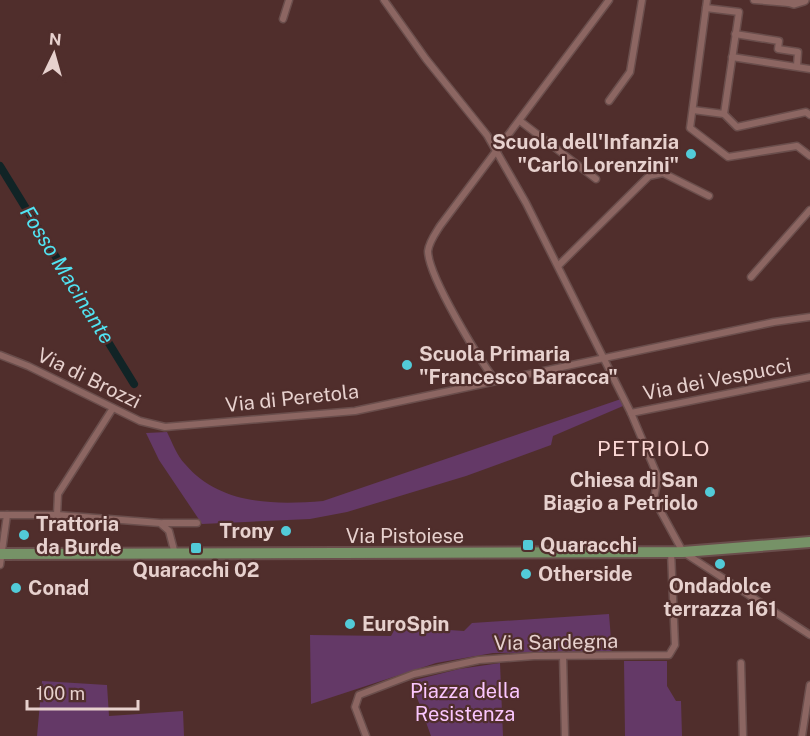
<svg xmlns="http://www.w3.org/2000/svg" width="810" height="736" font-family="'Public Sans',sans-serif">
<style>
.green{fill:#643967}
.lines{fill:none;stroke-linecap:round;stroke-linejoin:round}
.canal{stroke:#112426;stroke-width:8}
.street-casing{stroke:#6a4e4c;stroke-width:9}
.secondary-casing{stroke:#6a4e4c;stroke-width:12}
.primary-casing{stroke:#6a4e4c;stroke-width:14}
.street{stroke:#8c6662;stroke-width:6}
.secondary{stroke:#8c6662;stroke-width:9}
.primary{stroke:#769267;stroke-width:10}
.poi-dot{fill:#52cbd8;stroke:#502e2c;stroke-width:2}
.labels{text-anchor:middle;stroke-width:4.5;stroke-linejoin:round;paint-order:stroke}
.poi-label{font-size:20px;font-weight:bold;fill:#e7d1ce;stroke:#502e2c;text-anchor:start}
.street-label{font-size:20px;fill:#e7d1ce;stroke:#502e2c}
.park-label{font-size:20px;fill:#fac6fd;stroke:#502e2c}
.water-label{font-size:21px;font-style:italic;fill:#51e3f2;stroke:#502e2c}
.neighbourhood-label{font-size:21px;letter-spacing:1.5px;fill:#fcd8d5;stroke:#502e2c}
</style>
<rect width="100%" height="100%" fill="#502e2c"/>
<!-- green -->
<g class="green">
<path d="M621 399 623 406 553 436 551 445 466 476 347 512 310 519 202 524 159 460 146 433 167 432C172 442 177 456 185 464 220 505 274 505 323 501Z"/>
<path d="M609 614 612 652 493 653 436 663 311 704 310 635 391 636 396 627C419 625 441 630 464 631L472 623Z"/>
<polygon points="624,661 667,661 667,686 676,701 681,701 682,736 625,736"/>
<polygon points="500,663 503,736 431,736 411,681 459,669"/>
<polygon points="42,681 107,685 109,716 183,711 184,736 37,736"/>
</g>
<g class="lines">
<!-- canal -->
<polyline class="canal" points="0,166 134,384"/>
<!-- street casing -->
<g class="street-casing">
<g id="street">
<polyline points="384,0 426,59 487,135 526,203 631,413 658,477 654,499 683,552 810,635"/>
<polyline points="707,0 690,128 728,157 797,146 810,156"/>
<polyline points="754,0 789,3"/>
<polyline points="706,8 739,12 724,114"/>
<polyline points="283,19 289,0"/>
<polyline points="735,34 779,41 778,49 798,52 797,66"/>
<polyline points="732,57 810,69"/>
<polyline points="609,101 630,72 642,0"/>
<polyline points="693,110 724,114 737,127 806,112 810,115"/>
<polyline points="520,121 596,179"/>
<polyline points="559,265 649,176 663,173 709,196"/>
<polyline points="751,277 810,210"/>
<polyline points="0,355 28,366 140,421 165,427 355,411 774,322 810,317"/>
<path d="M495 380C479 359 428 276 428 251 429 242 435 234 440 226L609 0"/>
<polyline points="631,413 810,377"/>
<polyline points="0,515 57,515 160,523 169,531 175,554"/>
<polyline points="57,515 58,494 113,408"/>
<polyline points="163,523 197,523"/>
<polyline points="0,565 7,515"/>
<polyline points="563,656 565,736"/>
<polyline points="741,663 743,736"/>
<polyline points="366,736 355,707 359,695 414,674 479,660 534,656 669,655 675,645 671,552"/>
<polyline points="802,736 810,685"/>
</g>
</g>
<!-- secondary casing -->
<g class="secondary-casing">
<polyline id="secondary" points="785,0 794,3 804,0"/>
</g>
<!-- primary casing -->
<g class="primary-casing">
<polyline id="primary" points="0,554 683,552 810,542"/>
</g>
<!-- street -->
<use href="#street" class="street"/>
<!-- secondary -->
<use href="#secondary" class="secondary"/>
<!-- primary -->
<use href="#primary" class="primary"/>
</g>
<!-- markers -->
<g class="poi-dot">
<circle cx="691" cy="154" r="6"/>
<circle cx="407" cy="365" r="6"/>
<circle cx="710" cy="492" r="6"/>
<circle cx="286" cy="531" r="6"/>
<circle cx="24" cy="535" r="6"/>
<rect x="522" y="539" width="12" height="12" rx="3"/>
<rect x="190" y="542" width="12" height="12" rx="3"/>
<circle cx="720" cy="564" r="6"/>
<circle cx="526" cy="574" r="6"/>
<circle cx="16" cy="588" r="6"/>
<circle cx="350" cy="624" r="6"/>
</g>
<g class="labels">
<!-- poi labels -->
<g class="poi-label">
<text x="679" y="149" text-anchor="end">Scuola dell'Infanzia<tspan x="679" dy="23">"Carlo Lorenzini"</tspan></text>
<text x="419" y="361">Scuola Primaria<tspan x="419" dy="23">"Francesco Baracca"</tspan></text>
<text x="698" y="487" text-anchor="end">Chiesa di San<tspan x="698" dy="23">Biagio a Petriolo</tspan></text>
<text x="36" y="531">Trattoria<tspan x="36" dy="23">da Burde</tspan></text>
<text x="274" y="538" text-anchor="end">Trony</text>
<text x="540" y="552">Quaracchi</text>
<text x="196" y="577" text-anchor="middle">Quaracchi 02</text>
<text x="538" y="581">Otherside</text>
<text x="720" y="593" text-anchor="middle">Ondadolce<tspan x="720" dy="23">terrazza 161</tspan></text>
<text x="28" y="595">Conad</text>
<text x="362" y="631">EuroSpin</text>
</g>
<!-- street labels -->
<g class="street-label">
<text transform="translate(89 378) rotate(26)" y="7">Via di Brozzi</text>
<text transform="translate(717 379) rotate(-11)" y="7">Via dei Vespucci</text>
<text transform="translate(292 398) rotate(-6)" y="7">Via di Peretola</text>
<text x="405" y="543">Via Pistoiese</text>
<text transform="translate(556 642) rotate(-1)" y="7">Via Sardegna</text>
</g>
<!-- park labels -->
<g class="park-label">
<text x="465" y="698">Piazza della<tspan x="465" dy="23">Resistenza</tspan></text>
</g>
<!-- water labels -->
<g class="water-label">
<text transform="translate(67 275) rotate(58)" y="7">Fosso Macinante</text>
</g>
<!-- neighbourhood labels -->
<g class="neighbourhood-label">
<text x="654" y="456">PETRIOLO</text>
</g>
</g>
<!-- north arrow -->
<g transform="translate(54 54) rotate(5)" stroke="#502e2c" stroke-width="4.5" paint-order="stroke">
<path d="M0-4.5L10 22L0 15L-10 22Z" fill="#e7d1ce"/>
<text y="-9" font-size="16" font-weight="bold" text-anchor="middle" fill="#e7d1ce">N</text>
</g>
<!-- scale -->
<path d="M27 700v9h111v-9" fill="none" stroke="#e7d1ce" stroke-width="3"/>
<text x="36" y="700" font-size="18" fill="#e7d1ce" stroke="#502e2c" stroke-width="4.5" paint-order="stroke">100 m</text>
</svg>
